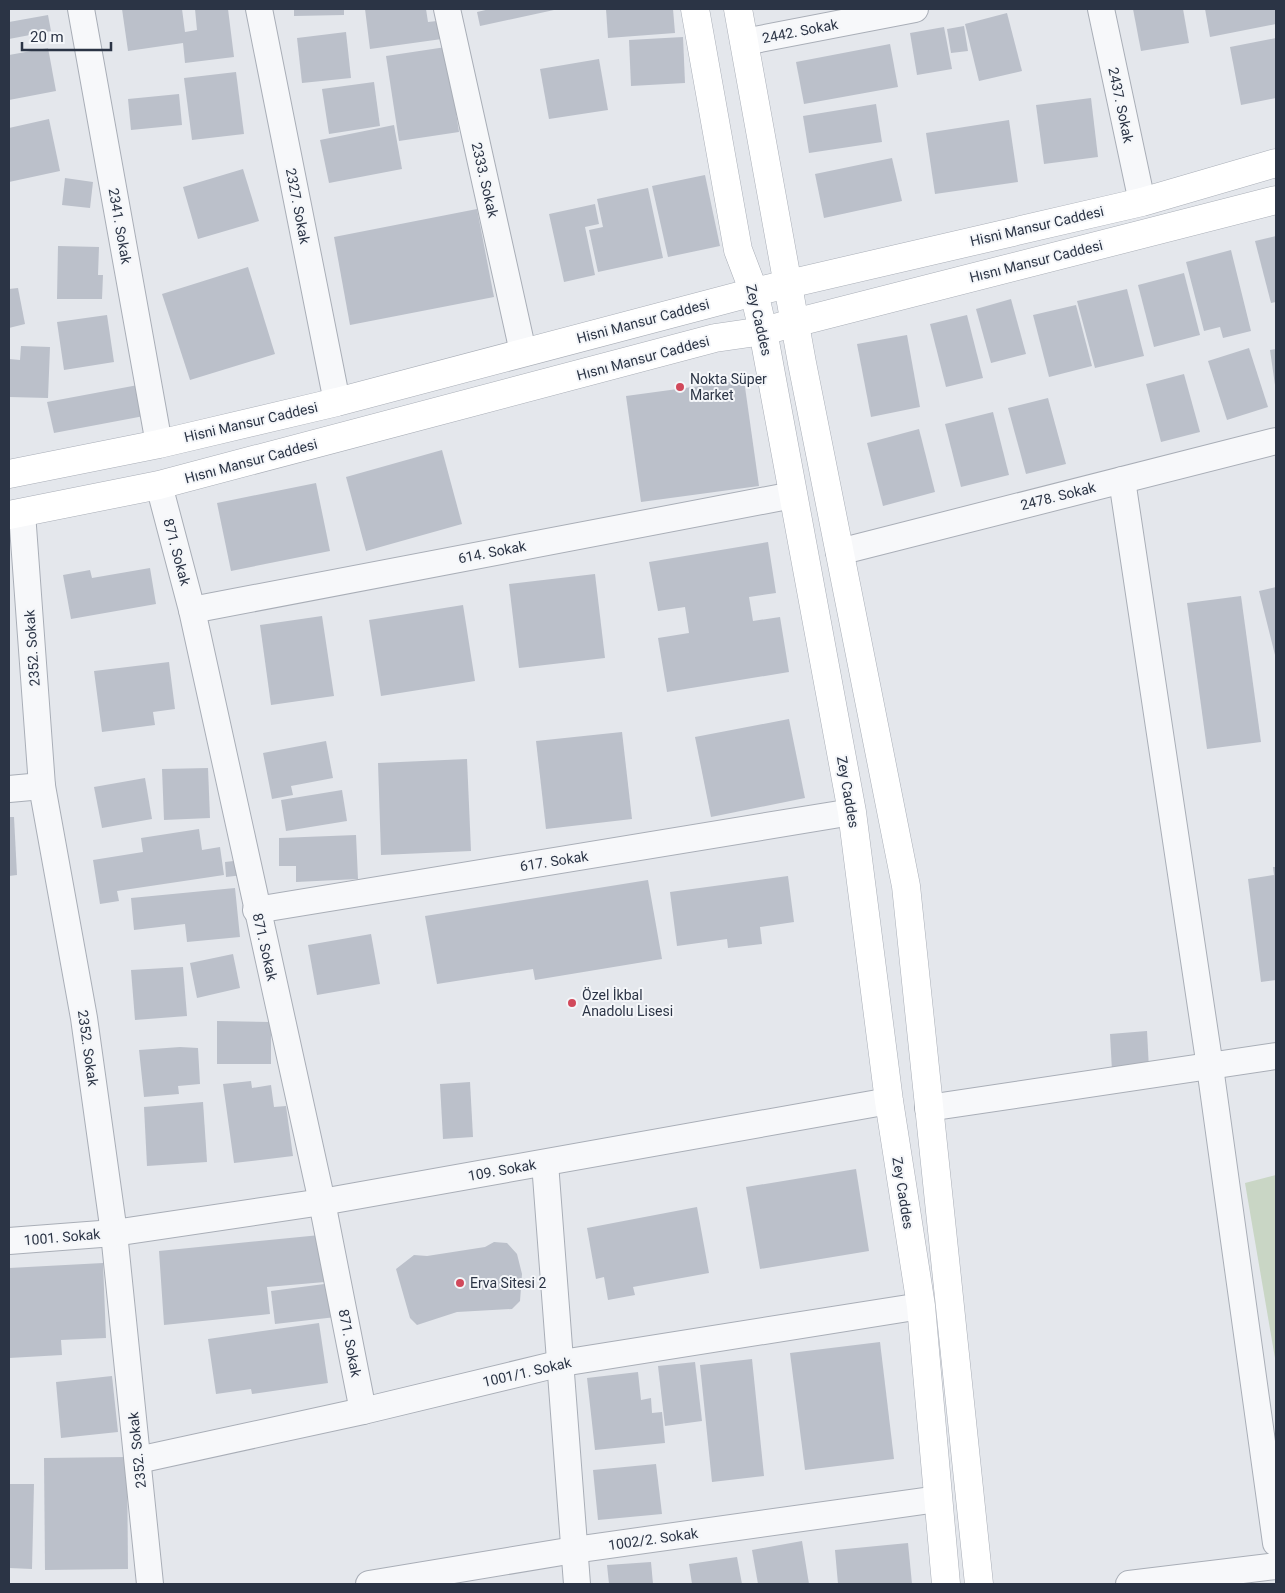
<svg xmlns="http://www.w3.org/2000/svg" width="1285" height="1593" font-family="Roboto,sans-serif">
<style>
.green{fill:#c9d6c5}
.building{fill:#bbc0ca}
.lines{fill:none;stroke-linecap:round;stroke-linejoin:round}
.minor-casing{stroke:#a9aeb7;stroke-width:28}
.secondary-casing{stroke:#a9aeb7;stroke-width:29}
.minor{stroke:#f7f8fa;stroke-width:26}
.secondary{stroke:#fff;stroke-width:28}
.poi-dot{fill:#d1495b;stroke:#f4f6f9;stroke-width:2}
.labels{text-anchor:middle;stroke-width:4;stroke-linejoin:round;paint-order:stroke}
.street-label{font-size:14px;fill:#2b3445;stroke:#f4f6f9}
.poi-label{font-size:14px;fill:#2b3445;stroke:#f4f6f9;text-anchor:start}
</style>
<rect width="100%" height="100%" fill="#e4e7ec"/>
<!-- green -->
<polygon class="green" points="1276,1175 1276,1364 1245,1183"/>
<!-- building -->
<g class="building">
<polygon points="122,9 182,9 185,32 197,30 195,9 228,9 234,57 185,63 183,43 128,51"/>
<polygon points="294,9 344,9 344,15 294,16"/>
<polygon points="365,9 426,9 428,22 446,20 449,38 370,49"/>
<polygon points="490,9 554,9 554,10 480,26 477,12"/>
<polygon points="606,9 673,9 675,33 608,38"/>
<polygon points="1133,9 1183,9 1189,43 1141,51"/>
<polygon points="1205,9 1276,9 1276,24 1210,37"/>
<polygon points="1007,13 1022,71 979,81 965,24"/>
<polygon points="48,15 51,31 9,39 9,22"/>
<polygon points="964,26 968,51 951,53 947,29"/>
<polygon points="944,27 952,69 917,75 910,33"/>
<polygon points="346,32 351,78 302,83 297,38"/>
<polygon points="683,37 685,83 631,86 629,40"/>
<polygon points="1276,38 1276,98 1241,105 1230,47"/>
<polygon points="890,44 898,87 804,104 796,62"/>
<polygon points="446,47 459,132 399,141 386,56"/>
<polygon points="48,48 56,91 9,100 9,55"/>
<polygon points="599,59 608,110 549,119 540,69"/>
<polygon points="236,72 244,134 192,140 184,78"/>
<polygon points="374,82 380,126 329,134 322,89"/>
<polygon points="179,94 182,125 131,130 128,99"/>
<polygon points="1091,98 1098,157 1044,164 1036,105"/>
<polygon points="876,104 882,142 809,153 803,116"/>
<polygon points="49,119 60,171 9,182 9,128"/>
<polygon points="1009,120 1018,182 935,194 926,133"/>
<polygon points="394,125 402,169 329,183 320,140"/>
<polygon points="892,158 902,201 824,218 815,174"/>
<polygon points="243,169 259,221 198,239 183,187"/>
<polygon points="705,175 720,246 668,257 652,186"/>
<polygon points="65,178 93,182 90,208 62,205"/>
<polygon points="648,188 663,258 598,272 589,230 603,227 597,199"/>
<polygon points="595,204 599,224 585,227 595,275 564,282 549,214"/>
<polygon points="477,209 494,297 350,325 334,237"/>
<polygon points="1276,236 1276,302 1271,303 1255,241"/>
<polygon points="58,246 99,247 98,275 103,275 102,299 57,299"/>
<polygon points="1231,250 1251,331 1223,338 1220,327 1204,331 1186,262"/>
<polygon points="248,267 275,354 190,380 162,294"/>
<polygon points="1184,273 1200,335 1154,347 1138,285"/>
<polygon points="18,288 25,324 9,328 9,289"/>
<polygon points="1127,289 1144,356 1095,368 1077,301"/>
<polygon points="1011,299 1026,354 991,363 976,309"/>
<polygon points="1076,305 1092,366 1049,377 1033,315"/>
<polygon points="107,315 114,362 64,370 57,322"/>
<polygon points="967,315 983,378 946,387 930,324"/>
<polygon points="907,335 920,407 871,417 857,344"/>
<polygon points="21,346 50,347 48,398 9,397 9,359 20,360"/>
<polygon points="1249,348 1268,407 1227,420 1208,361"/>
<polygon points="1276,349 1276,384 1275,385 1270,350"/>
<polygon points="1184,374 1200,432 1161,442 1146,384"/>
<polygon points="744,380 759,486 641,502 626,396"/>
<polygon points="138,385 144,416 54,433 47,402"/>
<polygon points="1048,398 1066,464 1026,474 1008,408"/>
<polygon points="993,412 1009,475 961,487 945,424"/>
<polygon points="919,429 935,492 883,506 867,443"/>
<polygon points="442,450 462,524 366,551 346,477"/>
<polygon points="316,483 330,551 231,571 217,503"/>
<polygon points="768,542 776,593 749,597 753,621 780,617 789,672 667,692 658,638 689,633 685,607 658,611 649,562"/>
<polygon points="150,568 156,604 71,619 63,575 90,570 92,578"/>
<polygon points="595,574 605,658 519,668 509,584"/>
<polygon points="1276,587 1276,659 1259,591"/>
<polygon points="1241,596 1261,742 1207,749 1187,603"/>
<polygon points="463,605 475,681 381,696 369,620"/>
<polygon points="322,616 334,696 271,705 260,625"/>
<polygon points="169,662 175,709 153,712 155,725 102,732 94,671"/>
<polygon points="789,719 805,798 711,817 695,737"/>
<polygon points="622,732 632,819 546,829 536,741"/>
<polygon points="326,741 333,778 291,786 293,795 272,799 263,753"/>
<polygon points="467,759 471,851 381,855 378,763"/>
<polygon points="208,768 210,818 164,820 162,769"/>
<polygon points="145,778 152,819 102,828 94,787"/>
<polygon points="342,790 347,821 286,831 281,800"/>
<polygon points="9,817 14,817 17,875 9,876"/>
<polygon points="199,829 202,850 220,847 224,875 117,891 119,901 100,904 93,860 143,852 141,838"/>
<polygon points="356,835 358,879 296,882 296,866 279,866 279,838"/>
<polygon points="242,860 243,875 226,877 225,862"/>
<polygon points="1273,867 1276,867 1276,980 1261,982 1248,879 1274,875"/>
<polygon points="788,876 794,922 760,927 762,944 728,948 727,939 677,946 670,892"/>
<polygon points="648,880 662,959 535,980 533,969 437,984 425,916"/>
<polygon points="235,888 240,937 187,942 185,924 134,930 131,898"/>
<polygon points="371,934 380,984 317,995 308,945"/>
<polygon points="233,954 240,988 197,998 190,963"/>
<polygon points="183,967 187,1016 135,1020 131,970"/>
<polygon points="217,1021 271,1022 271,1064 217,1064"/>
<polygon points="1147,1031 1149,1069 1112,1071 1110,1034"/>
<polygon points="180,1047 198,1048 200,1084 178,1086 179,1094 144,1097 139,1050"/>
<polygon points="251,1081 252,1088 271,1085 274,1107 286,1106 293,1156 234,1163 223,1084"/>
<polygon points="470,1082 473,1137 443,1139 440,1084"/>
<polygon points="203,1102 207,1162 147,1166 144,1107"/>
<polygon points="856,1169 869,1251 760,1269 746,1187"/>
<polygon points="697,1207 709,1273 633,1287 635,1295 608,1300 604,1277 596,1279 587,1228"/>
<polygon points="320,1235 325,1282 267,1287 270,1314 164,1325 159,1251"/>
<polygon points="494,1242 507,1243 517,1254 522,1274 520,1301 512,1309 457,1312 417,1325 410,1318 396,1269 414,1255 427,1256 485,1247"/>
<polygon points="103,1263 106,1338 61,1340 62,1355 9,1358 9,1268"/>
<polygon points="332,1283 336,1317 275,1324 271,1291"/>
<polygon points="319,1323 328,1383 252,1394 251,1389 216,1394 208,1339"/>
<polygon points="880,1342 894,1459 805,1470 790,1353"/>
<polygon points="752,1359 764,1476 712,1482 700,1365"/>
<polygon points="695,1362 702,1421 665,1426 658,1366"/>
<polygon points="638,1372 641,1400 651,1398 652,1413 662,1412 665,1443 595,1450 587,1378"/>
<polygon points="112,1376 118,1432 61,1438 56,1382"/>
<polygon points="127,1457 128,1569 45,1570 44,1458"/>
<polygon points="656,1464 662,1514 598,1520 593,1470"/>
<polygon points="9,1484 34,1484 32,1569 9,1568"/>
<polygon points="802,1541 809,1584 758,1584 752,1550"/>
<polygon points="908,1543 912,1584 838,1584 835,1550"/>
<polygon points="737,1557 742,1584 692,1584 689,1564"/>
<polygon points="651,1562 653,1584 609,1584 607,1565"/>
</g>
<g class="lines">
<!-- minor casing -->
<g class="minor-casing">
<g id="minor">
<polyline points="81,9 159,444"/>
<polyline points="259,9 337,402"/>
<polyline points="447,9 523,352"/>
<polyline points="1101,9 1142,202"/>
<polyline points="744,42 915,9"/>
<polyline points="1122,480 1210,1067 1276,1543"/>
<polyline points="159,485 192,610 322,1202 363,1411"/>
<polyline points="22,513 42,786 84,1018 114,1233 150,1584"/>
<polyline points="839,552 1276,441"/>
<polyline points="192,610 793,495"/>
<polyline points="9,789 42,786"/>
<polyline points="256,910 852,812"/>
<polyline points="928,1108 1276,1056"/>
<polyline points="545,1163 577,1584"/>
<polyline points="9,1241 114,1233 322,1202 889,1101"/>
<polyline points="138,1460 363,1411 562,1363 921,1306"/>
<polyline points="369,1584 574,1550 938,1499"/>
<polyline points="1129,1584 1276,1566"/>
</g>
</g>
<!-- secondary casing -->
<g class="secondary-casing">
<g id="secondary">
<polyline points="695,9 738,250 754,292 763,331 852,812 889,1101 921,1306 946,1584"/>
<polyline points="738,9 802,363 906,886 979,1584"/>
<polyline points="9,474 159,444 337,402 754,292 1142,202 1276,163"/>
<polyline points="9,515 159,485 715,338 763,331 1276,200"/>
</g>
</g>
<!-- minor -->
<use href="#minor" class="minor"/>
<!-- secondary -->
<use href="#secondary" class="secondary"/>
</g>
<!-- markers -->
<g class="poi-dot">
<circle cx="680" cy="387" r="5"/>
<circle cx="572" cy="1003" r="5"/>
<circle cx="460" cy="1283" r="5"/>
</g>
<g class="labels">
<!-- street labels -->
<g class="street-label">
<text transform="translate(800 31) rotate(-11)" y="5">2442. Sokak</text>
<text transform="translate(1121 105) rotate(78)" y="5">2437. Sokak</text>
<text transform="translate(485 180) rotate(77)" y="5">2333. Sokak</text>
<text transform="translate(298 206) rotate(79)" y="5">2327. Sokak</text>
<text transform="translate(120 226) rotate(80)" y="5">2341. Sokak</text>
<text transform="translate(1037 226) rotate(-13)" y="5">Hisni Mansur Caddesi</text>
<text transform="translate(1036 261) rotate(-14)" y="5">Hısnı Mansur Caddesi</text>
<text transform="translate(759 320) rotate(77)" y="5">Zey Caddes</text>
<text transform="translate(643 321) rotate(-15)" y="5">Hisni Mansur Caddesi</text>
<text transform="translate(643 358) rotate(-15)" y="5">Hısnı Mansur Caddesi</text>
<text transform="translate(251 422) rotate(-13)" y="5">Hisni Mansur Caddesi</text>
<text transform="translate(251 461) rotate(-15)" y="5">Hısnı Mansur Caddesi</text>
<text transform="translate(1058 496) rotate(-14)" y="5">2478. Sokak</text>
<text transform="translate(177 552) rotate(75)" y="5">871. Sokak</text>
<text transform="translate(492 552) rotate(-11)" y="5">614. Sokak</text>
<text transform="translate(32 648) rotate(-94)" y="5">2352. Sokak</text>
<text transform="translate(848 792) rotate(80)" y="5">Zey Caddes</text>
<text transform="translate(554 861) rotate(-9)" y="5">617. Sokak</text>
<text transform="translate(265 947) rotate(77)" y="5">871. Sokak</text>
<text transform="translate(88 1048) rotate(82)" y="5">2352. Sokak</text>
<text transform="translate(502 1170) rotate(-10)" y="5">109. Sokak</text>
<text transform="translate(903 1193) rotate(81)" y="5">Zey Caddes</text>
<text transform="translate(62 1237) rotate(-5)" y="5">1001. Sokak</text>
<text transform="translate(350 1343) rotate(79)" y="5">871. Sokak</text>
<text transform="translate(527 1372) rotate(-13)" y="5">1001/1. Sokak</text>
<text transform="translate(137 1450) rotate(-96)" y="5">2352. Sokak</text>
<text transform="translate(653 1539) rotate(-8)" y="5">1002/2. Sokak</text>
</g>
<!-- poi labels -->
<g class="poi-label">
<text x="690" y="384">Nokta Süper<tspan x="690" dy="16">Market</tspan></text>
<text x="582" y="1000">Özel İkbal<tspan x="582" dy="16">Anadolu Lisesi</tspan></text>
<text x="470" y="1288">Erva Sitesi 2</text>
</g>
</g>
<!-- border -->
<rect width="1285" height="1593" fill="none" stroke="#2b3445" stroke-width="20"/>
<!-- scale -->
<path d="M22 42v8h89v-8" fill="none" stroke="#2b3445" stroke-width="2.5"/>
<text x="30" y="42" font-size="15" fill="#2b3445" stroke="#f4f6f9" stroke-width="4" paint-order="stroke">20 m</text>
</svg>
